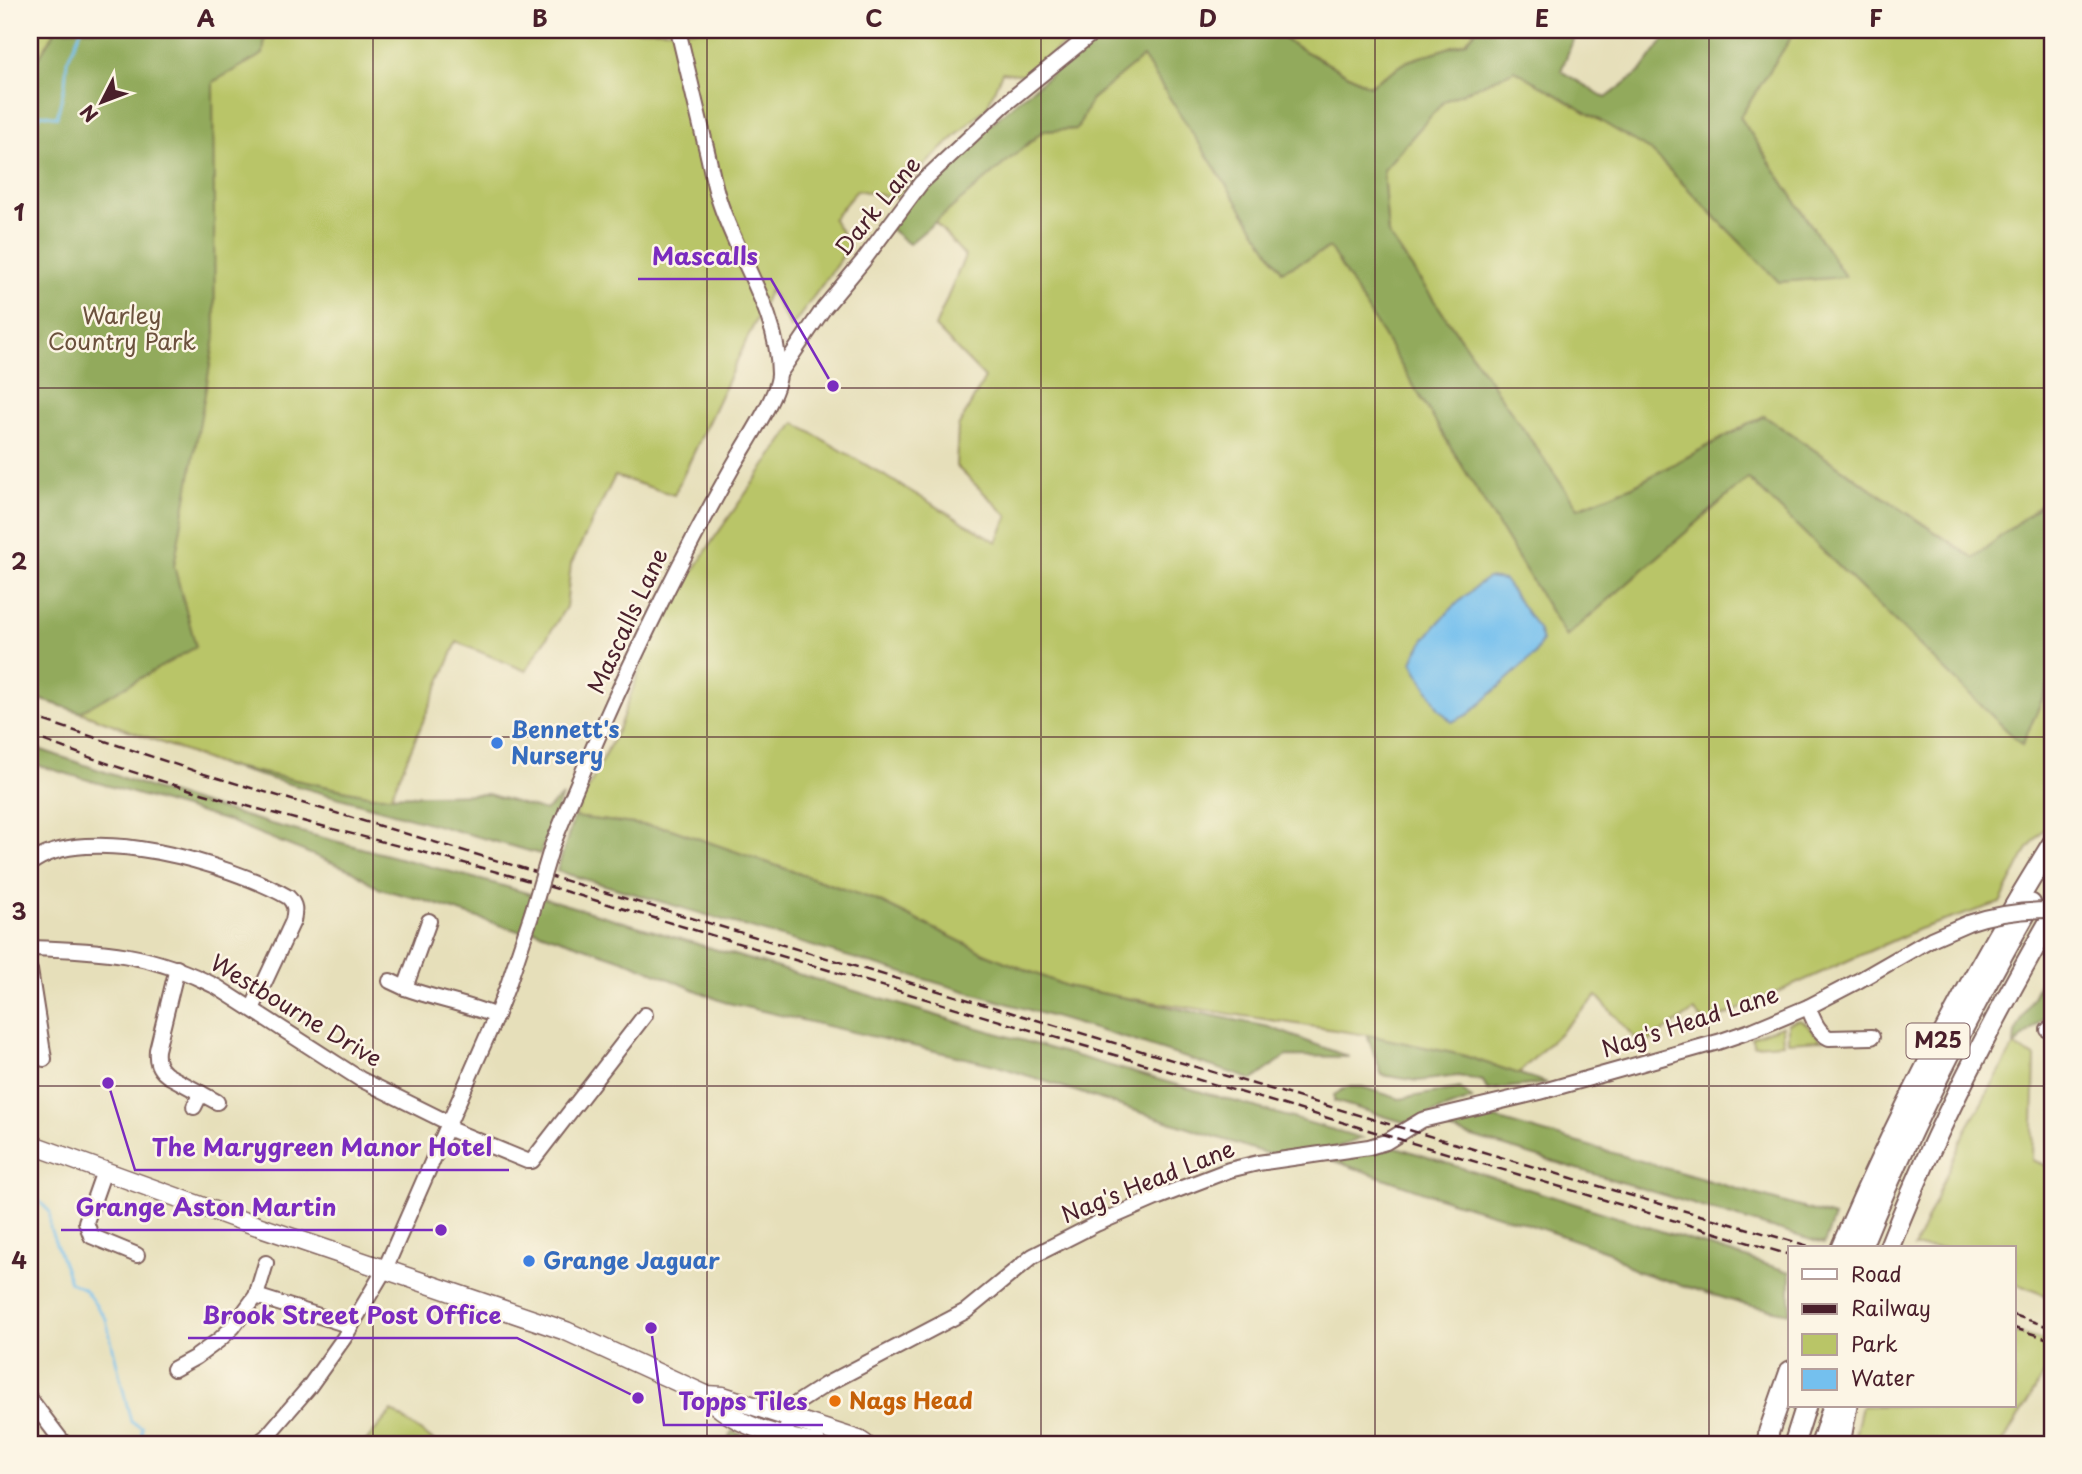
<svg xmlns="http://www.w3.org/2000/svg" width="2082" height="1474" font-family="'Playpen Sans',sans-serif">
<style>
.green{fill:#b9c567;stroke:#827249;stroke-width:2}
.forest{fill:#92aa5c;stroke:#6e6444;stroke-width:2}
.water{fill:#74c0ee;stroke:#5f708c;stroke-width:2}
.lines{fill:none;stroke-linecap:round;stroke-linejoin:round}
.stream{stroke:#74c0ee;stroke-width:2.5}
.minor-casing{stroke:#81625d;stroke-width:18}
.major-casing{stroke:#81625d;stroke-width:21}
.highway-casing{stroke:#81625d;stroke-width:23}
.minor{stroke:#fff;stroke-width:14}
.major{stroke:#fff;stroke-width:18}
.highway{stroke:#fff;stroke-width:19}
.rail{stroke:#4a1f2b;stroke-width:2.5;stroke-dasharray:10 5;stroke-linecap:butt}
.minor-bridge-casing{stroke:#81625d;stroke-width:18;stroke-linecap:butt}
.minor-bridge{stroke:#fff;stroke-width:14}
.grid{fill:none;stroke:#4a1f2b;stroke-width:2;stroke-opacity:0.55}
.shop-dot{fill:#3f7fe0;stroke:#fcf5e5;stroke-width:2.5}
.food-dot{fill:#e8710a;stroke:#fcf5e5;stroke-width:2.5}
.labels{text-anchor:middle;stroke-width:5;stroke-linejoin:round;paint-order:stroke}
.shield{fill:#fcf5e5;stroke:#7f5f63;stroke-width:2}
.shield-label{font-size:21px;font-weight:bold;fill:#4a1f2b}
.street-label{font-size:23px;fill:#4a1f2b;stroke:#fcf5e5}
.park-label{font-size:23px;fill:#6b513d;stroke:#fcf5e5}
.shop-label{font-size:23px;font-weight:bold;fill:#366cbe;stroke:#fcf5e5;text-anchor:start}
.food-label{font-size:23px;font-weight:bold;fill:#c56008;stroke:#fcf5e5;text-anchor:start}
.leader{fill:none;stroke:#7b2cbf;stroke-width:2.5}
.callout-dot{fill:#7b2cbf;stroke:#fcf5e5;stroke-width:2.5}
.callout-label{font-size:24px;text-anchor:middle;font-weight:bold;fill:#7b2cbf;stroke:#fcf5e5;stroke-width:5;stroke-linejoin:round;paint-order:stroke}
.neatline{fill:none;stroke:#4a1f2b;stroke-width:2.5}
.grid-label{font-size:23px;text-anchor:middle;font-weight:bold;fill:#4a1f2b}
</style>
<rect width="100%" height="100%" fill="#fcf5e5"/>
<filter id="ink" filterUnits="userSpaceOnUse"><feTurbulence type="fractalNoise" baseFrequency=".0143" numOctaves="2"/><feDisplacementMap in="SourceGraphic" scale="14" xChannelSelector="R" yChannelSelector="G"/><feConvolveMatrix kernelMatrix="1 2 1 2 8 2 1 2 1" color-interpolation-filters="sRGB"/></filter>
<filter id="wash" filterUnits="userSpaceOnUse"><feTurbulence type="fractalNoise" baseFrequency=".00686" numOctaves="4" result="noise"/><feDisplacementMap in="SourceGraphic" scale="28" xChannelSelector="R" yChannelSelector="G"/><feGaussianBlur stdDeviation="1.57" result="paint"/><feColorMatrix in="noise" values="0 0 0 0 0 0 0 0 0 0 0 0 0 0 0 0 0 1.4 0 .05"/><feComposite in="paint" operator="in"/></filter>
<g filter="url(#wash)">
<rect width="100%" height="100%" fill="#e6dfba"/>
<!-- green -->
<g class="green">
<polygon points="30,30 1082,30 1025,75 1002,72 987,107 915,174 896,198 857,190 833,219 850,246 791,328 770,290 674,495 615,476 571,564 566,607 526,671 457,642 391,796 372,796 218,764 80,712 30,696"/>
<polygon points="1277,30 1476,30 1466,42 1408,61 1369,86 1288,42"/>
<polygon points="1796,30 2052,30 2052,496 1974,558 1764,416 1633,486 1578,508 1388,234 1383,170 1444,101 1515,70 1651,151 1779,282 1845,277 1740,117"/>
<polygon points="1143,56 1282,270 1330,247 1566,637 1748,478 2022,745 2052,678 2052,819 2027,850 2000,903 1919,929 1706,1024 1694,1011 1642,1046 1597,996 1518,1074 1462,1055 1367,1035 1102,994 1066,986 981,952 878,901 668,828 574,817 619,727 651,639 713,540 795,423 997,542 1008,516 956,466 958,427 985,378 935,327 965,256 935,222 1043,131 1077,129 1091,100"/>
<path d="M1799 1020C1810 1022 1812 1034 1822 1040L1788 1042V1023Z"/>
<polygon points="1782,1026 1783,1043 1754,1045 1751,1037"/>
<polygon points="2014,1046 2035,1057 2032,1160 2052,1168 2052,1298 2014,1283 2014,1248 1914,1248 1965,1132"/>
<polygon points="2014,1332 2052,1344 2052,1361 2002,1444 1853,1444 1862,1406 2014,1406"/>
<polygon points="392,1411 438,1444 363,1444"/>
</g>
<!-- forest -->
<g class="forest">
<polygon points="56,30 266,30 263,54 213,82 215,338 174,566 196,647 80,712 30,696 30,71"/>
<polygon points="1107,30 1277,30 1288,42 1369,86 1408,61 1466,42 1476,30 1577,30 1561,71 1606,98 1641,71 1671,30 1796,30 1740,117 1845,277 1779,282 1651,151 1515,70 1444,101 1383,170 1388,234 1578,508 1633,486 1764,416 1973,558 2052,496 2052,677 2022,745 1748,478 1566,637 1330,248 1282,271 1143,57 1091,100 1077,129 1043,131 909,244 889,228 921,185 1021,98"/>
<polygon points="30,746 163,792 271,824 500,885 975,1027 1362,1138 1335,1148 1268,1154 995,1065 724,1002 631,963 534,930 521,932 420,899 380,889 353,871 228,821 30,763"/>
<polygon points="218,764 372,796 488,794 545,811 562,796 540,854"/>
<polygon points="574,817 668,828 878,901 986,954 1066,986 1269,1027 1349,1057 1286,1056 1253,1080 1128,1039 557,871"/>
<polygon points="2052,959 2052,1016 2048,1015 2014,1046 2015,1033"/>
<polygon points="1367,1035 1462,1055 1547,1083 1487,1090 1483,1081 1458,1076 1418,1081 1382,1075"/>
<polygon points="1347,1087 1362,1087 1400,1099 1460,1088 1472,1099 1406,1123 1334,1101 1334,1095"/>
<polygon points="1472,1112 1834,1217 1824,1244 1423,1122"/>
<polygon points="1396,1147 1790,1272 1790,1313 1743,1304 1636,1271 1609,1252 1522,1222 1447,1200 1331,1160"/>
<polygon points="732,1431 757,1442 759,1444 726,1444"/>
</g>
<!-- water -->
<path class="water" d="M1487 578 1504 580 1538 629 1542 641 1534 655 1469 714 1452 722 1439 709 1412 662C1424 632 1461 598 1487 578Z"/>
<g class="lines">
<!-- stream -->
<g class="stream">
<polyline points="30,128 42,114 57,117 65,84 67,61 81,30"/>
<polyline points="30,1192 50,1212 50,1228 70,1282 84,1289 106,1319 131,1422 142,1427 141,1444"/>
</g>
</g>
</g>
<g filter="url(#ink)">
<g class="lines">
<!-- minor casing -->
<g class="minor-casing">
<g id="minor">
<polyline points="779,374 824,308 863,261 921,183 1005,104 1096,30"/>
<path d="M552 846C604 717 663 590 732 468 743 448 779 395 779 374 779 313 737 257 719 200 713 182 710 162 705 143 696 105 687 68 678 30"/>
<path d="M30 864C85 820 232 865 288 897 296 905 295 910 293 921L252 1009"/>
<path d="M429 921 405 988C435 999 467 1004 496 1016"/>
<path d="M30 948C101 950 152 953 217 987L360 1079 449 1123"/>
<path d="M177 968 157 1050C156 1061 158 1068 167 1075L217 1102"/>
<polyline points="30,970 44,1059"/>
<polyline points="390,981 405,988"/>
<path d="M1808 1007C1813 1018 1817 1032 1829 1038L1872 1037"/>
<polyline points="2048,1030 2052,1030"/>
<polyline points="194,1107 201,1093"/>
<polyline points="447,1128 527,1161 532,1161 645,1015"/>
<polyline points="104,1171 86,1222 91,1236 137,1255"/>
<polyline points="256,1296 351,1326"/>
<polyline points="174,1369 196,1357 219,1340 233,1327 256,1296 266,1263"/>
<polyline points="30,1399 64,1444"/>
<polyline points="257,1444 266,1437 309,1387 344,1338 385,1269 496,1016 508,985 532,913"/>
<polyline points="780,1444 797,1403 825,1385 966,1311 1033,1256 1096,1224 1156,1198 1229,1170 1258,1163 1369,1147 1386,1142 1422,1120 1540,1092 1718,1042 1753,1030 1808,1007 1858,981 1931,939 1968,923"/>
</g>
</g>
<!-- major casing -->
<g class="major-casing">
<g id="major">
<polyline points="30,1144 234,1218 566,1331 706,1395 723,1396 859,1440 865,1444"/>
<path d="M706 1395C733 1426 777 1436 817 1444"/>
</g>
</g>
<!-- highway casing -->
<g class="highway-casing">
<g id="highway">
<path d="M1841 1248C1901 1106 1971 975 2052 844"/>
<path d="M1861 1248C1909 1129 1967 1016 2031 904"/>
<path d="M1889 1248C1933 1134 1991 1023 2052 917"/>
<polyline points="1767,1444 1769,1431 1790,1371"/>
<polyline points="1794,1444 1806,1406"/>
<polyline points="1821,1444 1833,1406"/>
<polyline points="1840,1444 1847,1406"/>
</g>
</g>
<!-- minor -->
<use href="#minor" class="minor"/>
<!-- major -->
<use href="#major" class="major"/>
<!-- highway -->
<use href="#highway" class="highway"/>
<!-- rail -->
<g class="rail">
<polyline points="30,716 204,774 1629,1195 1816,1248"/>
<path d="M30 735C201 803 384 838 561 890 970 1013 1380 1133 1790 1255"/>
<polyline points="2014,1315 2052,1328"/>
<polyline points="2014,1328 2052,1340"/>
</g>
<!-- minor-bridge casing -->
<g class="minor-bridge-casing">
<g id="minor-bridge">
<polyline points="532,913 552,846"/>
<path d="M1968 923C1996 913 2023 910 2052 910"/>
</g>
</g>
<!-- minor-bridge -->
<use href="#minor-bridge" class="minor-bridge"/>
</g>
</g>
<!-- grid -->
<path class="grid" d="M373 30V1444M707 30V1444M1041 30V1444M1375 30V1444M1709 30V1444M30 388H2052M30 737H2052M30 1086H2052"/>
<!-- markers -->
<g class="shop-dot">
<circle cx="497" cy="743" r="7"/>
<circle cx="529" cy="1261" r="7"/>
</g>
<circle class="food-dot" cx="835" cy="1401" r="7"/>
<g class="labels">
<!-- shield labels -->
<rect class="shield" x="1906.5" y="1023.5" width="63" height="35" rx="5"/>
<g class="shield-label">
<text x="1938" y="1048">M25</text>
</g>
<!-- street labels -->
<g class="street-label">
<text transform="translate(878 206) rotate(-51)" y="8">Dark Lane</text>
<text transform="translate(628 621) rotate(-65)" y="8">Mascalls Lane</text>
<text transform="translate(296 1011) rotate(31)" y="8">Westbourne Drive</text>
<text transform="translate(1690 1022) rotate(-18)" y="8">Nag's Head Lane</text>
<text transform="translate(1148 1182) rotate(-22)" y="8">Nag's Head Lane</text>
</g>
<!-- park labels -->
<g class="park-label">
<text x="122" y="324">Warley<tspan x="122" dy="26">Country Park</tspan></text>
</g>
<!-- shop labels -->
<g class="shop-label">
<text x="511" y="738">Bennett's<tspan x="511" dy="26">Nursery</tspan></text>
<text x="543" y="1269">Grange Jaguar</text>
</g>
<!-- food labels -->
<g class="food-label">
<text x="849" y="1409">Nags Head</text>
</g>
</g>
<!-- callouts -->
<path class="leader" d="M833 386L771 279H638M108 1083L135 1170H509M441 1230L351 1230H61M638 1398L517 1338H188M651 1328L664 1425H823"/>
<g class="callout-dot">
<circle cx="833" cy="386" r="7"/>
<circle cx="108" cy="1083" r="7"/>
<circle cx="441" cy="1230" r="7"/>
<circle cx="638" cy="1398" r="7"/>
<circle cx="651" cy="1328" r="7"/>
</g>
<g class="callout-label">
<text x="705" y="265">Mascalls</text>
<text x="322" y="1156">The Marygreen Manor Hotel</text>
<text x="206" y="1216">Grange Aston Martin</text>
<text x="352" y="1324">Brook Street Post Office</text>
<text x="743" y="1410">Topps Tiles</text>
</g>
<!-- margin -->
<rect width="2082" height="1474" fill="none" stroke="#fcf5e5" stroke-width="77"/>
<!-- legend -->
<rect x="1788" y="1246" width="228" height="161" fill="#fcf5e5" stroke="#b59f9b" stroke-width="2"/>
<rect x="1802" y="1269" width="35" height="10" fill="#ffffff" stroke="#b59f9b" stroke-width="2"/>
<text x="1851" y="1282" font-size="21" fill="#4a1f2b">Road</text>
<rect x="1802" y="1304" width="35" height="10" fill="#4a1f2b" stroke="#b59f9b" stroke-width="2"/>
<text x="1851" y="1316" font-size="21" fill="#4a1f2b">Railway</text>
<rect x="1802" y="1334" width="35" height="21" fill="#b9c567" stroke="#b59f9b" stroke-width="2"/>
<text x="1851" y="1352" font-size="21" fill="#4a1f2b">Park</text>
<rect x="1802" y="1369" width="35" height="21" fill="#74c0ee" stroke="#b59f9b" stroke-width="2"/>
<text x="1851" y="1386" font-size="21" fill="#4a1f2b">Water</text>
<!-- north arrow -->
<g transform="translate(102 102) rotate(228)" stroke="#fcf5e5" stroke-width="5" paint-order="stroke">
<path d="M0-5L12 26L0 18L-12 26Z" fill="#4a1f2b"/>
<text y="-10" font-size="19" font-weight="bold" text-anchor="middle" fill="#4a1f2b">N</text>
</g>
<rect x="38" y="38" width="2006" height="1398" class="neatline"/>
<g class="grid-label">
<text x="206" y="27">A</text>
<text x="540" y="27">B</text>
<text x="874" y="27">C</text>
<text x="1208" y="27">D</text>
<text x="1542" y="27">E</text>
<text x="1876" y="27">F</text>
<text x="19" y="221">1</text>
<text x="19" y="570">2</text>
<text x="19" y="920">3</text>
<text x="19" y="1269">4</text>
</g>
</svg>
